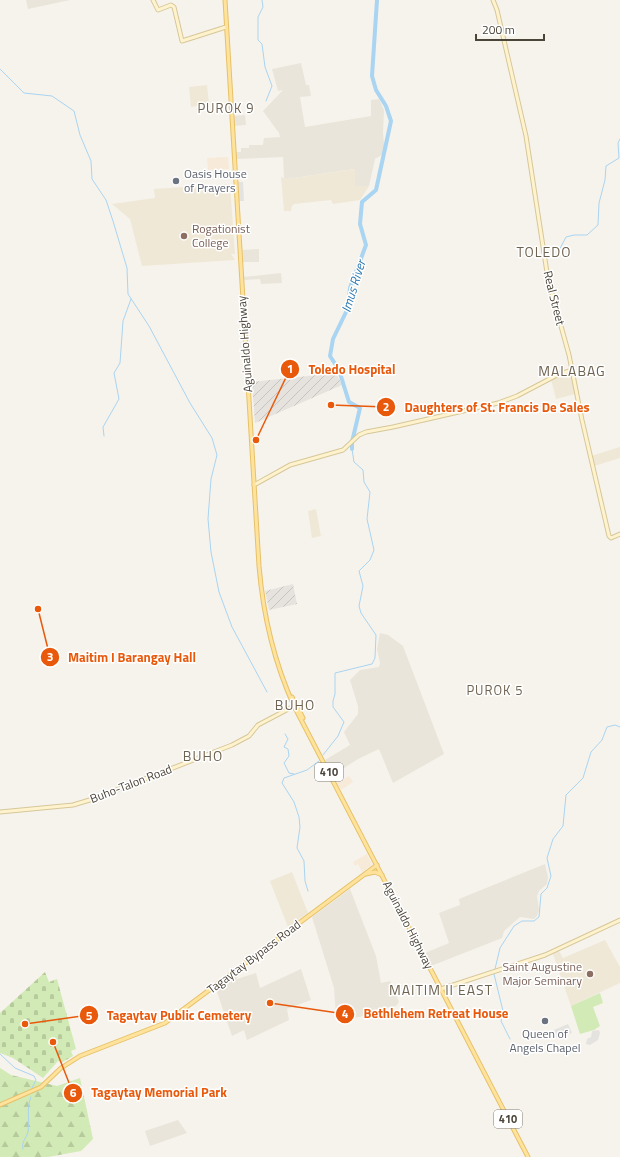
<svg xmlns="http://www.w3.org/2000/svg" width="620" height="1157" font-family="'Titillium Web',sans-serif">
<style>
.residential{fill:#eae5da}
.commercial{fill:#f7ead8}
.industrial{fill:url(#industrial-furrows)}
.education{fill:#efe8d6}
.forest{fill:url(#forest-firs)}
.cemetery{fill:url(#cemetery-stones)}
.park{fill:#d2eab5}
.parking{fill:#e5e3e0}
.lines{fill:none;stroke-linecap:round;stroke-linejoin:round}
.stream{stroke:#a9d4f2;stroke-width:1}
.river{stroke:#a9d4f2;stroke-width:4}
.secondary-casing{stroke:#d6c79b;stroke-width:5}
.primary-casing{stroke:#e6c16a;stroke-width:5}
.secondary{stroke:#fff3cd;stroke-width:3}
.primary{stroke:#ffe39c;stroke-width:3}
.worship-dot{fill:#6b7280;stroke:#fff;stroke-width:1.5}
.education-dot{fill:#8d6e63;stroke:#fff;stroke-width:1.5}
.labels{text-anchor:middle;stroke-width:3;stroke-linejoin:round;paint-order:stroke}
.shield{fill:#fff;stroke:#817c74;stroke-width:1}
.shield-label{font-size:11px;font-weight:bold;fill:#4b4439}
.worship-label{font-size:12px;fill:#5b616d;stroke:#fff;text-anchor:start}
.education-label{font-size:12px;fill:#785e54;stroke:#fff;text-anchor:start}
.street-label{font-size:12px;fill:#4b4439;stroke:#fff}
.neighbourhood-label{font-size:13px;letter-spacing:1px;fill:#6e6250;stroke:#fff}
.water-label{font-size:13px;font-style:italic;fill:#2e7ab2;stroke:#fff}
.quarter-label{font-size:14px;letter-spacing:1px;fill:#6e6250;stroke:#fff}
.leader{fill:none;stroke:#e8590c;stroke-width:1.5}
.callout-dot{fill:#e8590c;stroke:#fff;stroke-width:1.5}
.mark-label{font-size:12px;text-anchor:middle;font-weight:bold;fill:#fff}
.callout-label{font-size:13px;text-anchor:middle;font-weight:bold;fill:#e8590c;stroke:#fff;stroke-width:3;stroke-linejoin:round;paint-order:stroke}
</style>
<defs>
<pattern id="industrial-furrows" width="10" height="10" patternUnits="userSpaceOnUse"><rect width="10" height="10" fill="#e6e2dd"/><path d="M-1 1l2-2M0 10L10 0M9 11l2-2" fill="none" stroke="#c7c3be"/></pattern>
<pattern id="forest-firs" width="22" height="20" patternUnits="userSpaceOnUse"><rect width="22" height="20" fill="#d2eab5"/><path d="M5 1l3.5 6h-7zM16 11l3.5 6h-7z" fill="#b6ca9c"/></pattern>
<pattern id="cemetery-stones" width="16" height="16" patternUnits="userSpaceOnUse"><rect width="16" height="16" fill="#d2eab5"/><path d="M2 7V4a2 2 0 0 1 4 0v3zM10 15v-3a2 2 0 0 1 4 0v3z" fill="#b6ca9c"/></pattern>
</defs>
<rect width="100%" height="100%" fill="#f6f3ec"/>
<!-- residential -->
<g class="residential">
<polygon points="26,0 70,0 28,9"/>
<polygon points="301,63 306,85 309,85 311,96 300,97 305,127 371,116 371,100 379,99 384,110 383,133 385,153 375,159 369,186 355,186 354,169 287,179 284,178 283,157 236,159 236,152 241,152 241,148 249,148 249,145 263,145 264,138 280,137 279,133 263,111 283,90 278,91 272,69"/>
<polygon points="245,115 246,125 234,126 233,116"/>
<polygon points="259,249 259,262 243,262 242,250"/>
<polygon points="281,273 282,283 261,284 260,279 244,280 244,277"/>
<polygon points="380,633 388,635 403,646 444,754 393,783 379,749 358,759 333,775 325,760 350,745 344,732 358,714 358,706 350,680 360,670 379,667 380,663 377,649"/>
<polygon points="545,864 548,877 547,884 539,891 537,896 539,910 537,916 534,919 520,917 504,931 502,938 431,966 425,953 449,943 439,913 460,905 459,899"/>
<polygon points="350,889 376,956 381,983 390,981 399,1002 396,1006 374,1010 360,1017 339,1019 336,1015 334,988 312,917"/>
<polygon points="301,969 311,1000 287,1009 289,1020 247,1040 244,1030 232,1036 216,989 235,975 237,979 256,973 260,988"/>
<polygon points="178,1120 187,1133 150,1146 145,1131"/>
</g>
<!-- commercial -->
<g class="commercial">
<polygon points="228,157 229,169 208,170 207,158"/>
<polygon points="349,776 353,782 341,790 337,783"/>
<polygon points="367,854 372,865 362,872 358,864 355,866 353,862"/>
</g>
<!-- industrial -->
<g class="industrial">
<polygon points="336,373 342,385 255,423 252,382"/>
<polygon points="293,584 297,604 269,610 265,591"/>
</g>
<!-- education -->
<g class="education">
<polygon points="207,85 209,104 191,107 189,87"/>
<polygon points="355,169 355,186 369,186 360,200 333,204 331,200 294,204 292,206 291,211 284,211 281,177 287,179"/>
<polygon points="230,184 235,254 231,254 235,260 142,266 130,219 112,204 155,198 154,189"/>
<polygon points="567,373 571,375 575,394 556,399 551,379"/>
<polygon points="620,447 620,458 594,466 591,456"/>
<polygon points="316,509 321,536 312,538 308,511"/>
<polygon points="292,872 308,913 288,927 270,881"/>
<polygon points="605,940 620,967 620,983 571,1006 553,954 559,951 563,958"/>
</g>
<!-- forest -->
<polygon class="forest" points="0,1068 11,1075 57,1086 80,1078 93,1139 81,1151 48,1157 0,1157"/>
<!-- cemetery -->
<polygon class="cemetery" points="45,972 49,982 57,979 76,1049 71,1051 73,1056 61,1063 58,1061 43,1078 13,1058 0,1053 0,1013"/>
<!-- park -->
<polygon class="park" points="600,993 603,1003 593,1007 600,1026 594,1030 580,1034 571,1006"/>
<!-- parking -->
<g class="parking">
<polygon points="238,182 243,182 244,201 239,201"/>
<polygon points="568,1024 572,1033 557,1038 554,1030"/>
<polygon points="599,1030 600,1033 598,1040 590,1045 586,1044 587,1039 591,1037 592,1031"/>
</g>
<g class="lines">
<!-- stream -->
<g class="stream">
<polyline points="262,0 263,7 258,17 258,40 262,44 265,67 272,86 266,101"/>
<polyline points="0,69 24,93 52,96 74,111 80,135 91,161 92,179 106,200 113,221 127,268 128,294 149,326 190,403 212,438 217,455 211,479 208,519 211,552 219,592 232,627 267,692"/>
<polyline points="555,258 566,237 574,235 587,235 598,225 599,203 605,180 606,166 619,158 618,143 620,139"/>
<polyline points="104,436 103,427 119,399 114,373 120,363 123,321 131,299"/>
<polyline points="285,734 288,739 284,747 288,749 289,756 284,763 289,773 294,774"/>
<polyline points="323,755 338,736 344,722 333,707 333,701 335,694 335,673 372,664 375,658 376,635 361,613 359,606 363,586 359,571 370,560 374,550 367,519 370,492 364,482 363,470 354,462 352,449"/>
<polyline points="308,891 305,881 304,861 297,848 300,827 299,817 294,802 282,783 284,778 307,770 319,761"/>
<polyline points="495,969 500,948 514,926 522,921 534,921 539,917 541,894 547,888 551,876 547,858 553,839 563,826 566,795 583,778 591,752 602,740 607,727 615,725 620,727"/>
<polyline points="494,974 503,1011 501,1021 510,1039"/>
<polyline points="0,1054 15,1068 34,1076 36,1080 32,1088"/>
<path d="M23 1149C21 1142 26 1139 28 1132 30 1120 26 1108 31 1097"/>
</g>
<!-- river -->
<polyline class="river" points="352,449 352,442 360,408 349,402 339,370 330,356 333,339 348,308 350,288 366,245 360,224 362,202 376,190 391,121 386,106 376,90 372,76 377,0"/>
<!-- secondary casing -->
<g class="secondary-casing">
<g id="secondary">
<polyline points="153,0 158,10 171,5 174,7 182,41 226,27"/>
<polyline points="493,0 497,10 526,136 548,279 569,355 582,420 609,536 611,538 620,534"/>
<polyline points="254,485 290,465 343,450 359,435 366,432 393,427 498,403 517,396 559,374 573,370"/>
<polyline points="0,812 73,805 93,799 232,745 249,736 258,725 294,706"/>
<polyline points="441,989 545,955 620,920"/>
</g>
</g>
<!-- primary casing -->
<g class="primary-casing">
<g id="primary">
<path d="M225 0 259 566C263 614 274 662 294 706L528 1157"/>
<polyline points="292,697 303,718"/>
<polyline points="366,874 375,872 382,875"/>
<polyline points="0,1105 41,1087 61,1068 80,1056 165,1023 377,865"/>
</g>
</g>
<!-- secondary -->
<use href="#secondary" class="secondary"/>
<!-- primary -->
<use href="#primary" class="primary"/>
</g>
<!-- markers -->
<g class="worship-dot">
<circle cx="176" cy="181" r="4"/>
<circle cx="545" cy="1021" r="4"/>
</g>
<g class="education-dot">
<circle cx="184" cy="236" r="4"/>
<circle cx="590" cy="974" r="4"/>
</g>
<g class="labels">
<!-- shield labels -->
<g class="shield">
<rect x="315" y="763" width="28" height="18" rx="3"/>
<rect x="494" y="1110" width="28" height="18" rx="3"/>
</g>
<g class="shield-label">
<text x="329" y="776">410</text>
<text x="508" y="1123">410</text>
</g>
<!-- worship labels -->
<g class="worship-label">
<text x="184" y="178">Oasis House<tspan x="184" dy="14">of Prayers</tspan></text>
<text x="545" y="1038" text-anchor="middle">Queen of<tspan x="545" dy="14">Angels Chapel</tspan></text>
</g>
<!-- education labels -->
<g class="education-label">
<text x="192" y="233">Rogationist<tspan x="192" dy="14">College</tspan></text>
<text x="582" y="971" text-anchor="end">Saint Augustine<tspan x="582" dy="14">Major Seminary</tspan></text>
</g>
<!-- street labels -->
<g class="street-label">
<text transform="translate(554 298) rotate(76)" y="4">Real Street</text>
<text transform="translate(245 344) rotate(-94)" y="4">Aguinaldo Highway</text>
<text transform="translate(131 784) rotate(-21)" y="4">Buho-Talon Road</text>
<text transform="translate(408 925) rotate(63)" y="4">Aguinaldo Highway</text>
<text transform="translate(254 957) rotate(-37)" y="4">Tagaytay Bypass Road</text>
</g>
<!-- neighbourhood labels -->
<g class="neighbourhood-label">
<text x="226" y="113">PUROK 9</text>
<text x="495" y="695">PUROK 5</text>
</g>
<!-- water labels -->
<g class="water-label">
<text transform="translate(353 286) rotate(-73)" y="5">Imus River</text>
</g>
<!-- quarter labels -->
<g class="quarter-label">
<text x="544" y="257">TOLEDO</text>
<text x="572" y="376">MALABAG</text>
<text x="295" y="710">BUHO</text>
<text x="203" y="761">BUHO</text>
<text x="441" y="995">MAITIM II EAST</text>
</g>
</g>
<!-- callouts -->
<path class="leader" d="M256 440L290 369M331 405L386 407M38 609L50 657M270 1003L345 1014M25 1024L89 1015M53 1042L73 1093"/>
<g class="callout-dot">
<circle cx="256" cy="440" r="4"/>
<circle cx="331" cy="405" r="4"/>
<circle cx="38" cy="609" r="4"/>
<circle cx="270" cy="1003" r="4"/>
<circle cx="25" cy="1024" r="4"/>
<circle cx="53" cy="1042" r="4"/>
<circle cx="290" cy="369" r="10"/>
<circle cx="386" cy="407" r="10"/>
<circle cx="50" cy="657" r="10"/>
<circle cx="345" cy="1014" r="10"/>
<circle cx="89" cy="1015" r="10"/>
<circle cx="73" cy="1093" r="10"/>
</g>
<g class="mark-label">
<text x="290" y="373">1</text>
<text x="386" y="411">2</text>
<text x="50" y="661">3</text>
<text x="345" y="1018">4</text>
<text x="89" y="1020">5</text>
<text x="73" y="1097">6</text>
</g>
<g class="callout-label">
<text x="352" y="374">Toledo Hospital</text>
<text x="497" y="412">Daughters of St. Francis De Sales</text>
<text x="132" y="662">Maitim I Barangay Hall</text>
<text x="436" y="1018">Bethlehem Retreat House</text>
<text x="179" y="1020">Tagaytay Public Cemetery</text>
<text x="159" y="1097">Tagaytay Memorial Park</text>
</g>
<!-- scale -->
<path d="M476 34v6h68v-6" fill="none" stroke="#4b4439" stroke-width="2"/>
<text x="482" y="34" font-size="12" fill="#4b4439" stroke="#ffffff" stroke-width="3" paint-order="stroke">200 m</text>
</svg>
